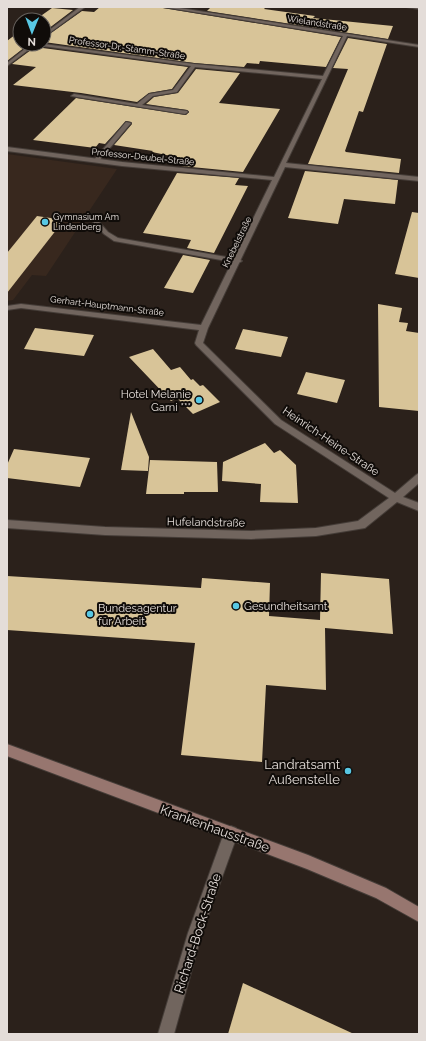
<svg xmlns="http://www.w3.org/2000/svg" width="426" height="1041" font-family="Raleway,sans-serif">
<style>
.built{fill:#38281e}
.building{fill:#d8c498}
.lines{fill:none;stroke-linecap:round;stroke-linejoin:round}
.lane-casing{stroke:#453d38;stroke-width:2}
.street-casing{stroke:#453d38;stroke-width:2}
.secondary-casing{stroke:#453d38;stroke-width:2}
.lane{fill:#71655e;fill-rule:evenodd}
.street{fill:#71655e;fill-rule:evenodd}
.secondary{fill:#97766f;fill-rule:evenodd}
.poi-dot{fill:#58c8e4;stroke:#100c09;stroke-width:1.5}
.labels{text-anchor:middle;stroke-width:4;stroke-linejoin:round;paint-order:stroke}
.far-street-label{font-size:9px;fill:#e4ddd9;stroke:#100c09}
.far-poi-label{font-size:9px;fill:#e4ddd9;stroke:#100c09;text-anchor:start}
.poi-label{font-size:11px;fill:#e4ddd9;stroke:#100c09;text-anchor:start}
.street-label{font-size:11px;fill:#e4ddd9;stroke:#100c09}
.near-poi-label{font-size:13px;fill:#e4ddd9;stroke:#100c09;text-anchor:end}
.near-street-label{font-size:13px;fill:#e4ddd9;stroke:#100c09}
</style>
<rect width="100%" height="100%" fill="#2b211b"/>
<!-- built -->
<polygon class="built" points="7,154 117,169 46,276 32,275 13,300 7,301"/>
<!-- building -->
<g class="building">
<polygon points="100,7 163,8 341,37 326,67 260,61 259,64 247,63 244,67 194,63 44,42 44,38 82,11 94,12"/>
<polygon points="211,7 266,7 264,9 315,16 313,18 393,26 388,39 207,11"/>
<polygon points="52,8 73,10 44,32 44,20 35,20"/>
<polygon points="20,31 20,44 29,44 7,61 7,41"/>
<polygon points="348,38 387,44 363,112 359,111 345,151 346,152 401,159 399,173 308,164 348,69 333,68"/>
<polygon points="35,47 188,67 172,89 149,93 137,102 81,93 13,85 36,67 12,64"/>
<polygon points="196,69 240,73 219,103 280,109 243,172 181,166 185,159 152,152 153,151 114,145 132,124 131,122 126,121 105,144 99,143 95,148 33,140 76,98 186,115 189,112 187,110 146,104 154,97 178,93"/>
<polygon points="305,171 398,180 395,204 344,199 338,224 288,218"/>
<polygon points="177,173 239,178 235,185 248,186 214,253 187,248 191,240 143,233"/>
<polygon points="412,212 419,213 419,278 395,274"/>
<polygon points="37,216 64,220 7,293 7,253"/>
<polygon points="183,255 210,260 193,293 164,288"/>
<polygon points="378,304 402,308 399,322 408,323 406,331 419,333 419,411 379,407"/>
<polygon points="35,328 94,335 84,356 24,349"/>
<polygon points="243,329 288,337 281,357 235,349"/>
<polygon points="153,349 171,370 180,367 191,380 193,379 200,386 203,385 220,402 193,414 177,398 171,401 129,357"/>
<polygon points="306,372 345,380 337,403 297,394"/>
<polygon points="131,412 149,457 148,471 121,470"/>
<polygon points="265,443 274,453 280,450 296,465 298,503 260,502 261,484 222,481 223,462"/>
<polygon points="14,449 90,458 80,487 7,478 7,465"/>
<polygon points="150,460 217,462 218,492 184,492 184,494 146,494"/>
<polygon points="321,573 389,579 393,634 325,628 326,690 266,685 262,762 181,755 195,643 7,630 7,576 201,588 202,578 270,583 269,616 320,620"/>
<polygon points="243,983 354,1034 228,1034"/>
</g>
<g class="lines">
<!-- lane casing -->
<g class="lane-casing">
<g id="lane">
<polygon points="126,122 131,123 98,162 94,162 94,160"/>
<polygon points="88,214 92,214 108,232 118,238 238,259 242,261 238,263 114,241 104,234 88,216"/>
</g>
</g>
<!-- street casing -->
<g class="street-casing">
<g id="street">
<polygon points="80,7 85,7 44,37 44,34"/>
<polygon points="163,7 173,7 419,45 419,47 347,36 286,163 419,177 419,181 285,167 208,328 203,343 281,420 395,493 416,475 419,473 419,483 403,497 419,503 419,511 397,502 365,528 316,536 251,539 105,535 7,528 7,520 105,527 251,531 316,528 358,521 389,498 275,424 196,345 195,343 199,330 21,308 7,310 7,306 21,304 201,325 272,180 122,166 7,151 7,147 122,162 274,177 322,79 195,67 177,92 153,96 142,105 187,111 188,112 185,114 71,96 74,94 137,104 149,94 173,90 191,66 35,45 7,66 7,63 31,44 44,44 194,64 323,76 343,36"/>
<polygon points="406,7 419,7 419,9"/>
<polygon points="231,826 236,828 238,833 202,933 174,1034 158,1034 188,933 224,833 226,828"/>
</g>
</g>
<!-- secondary casing -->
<g class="secondary-casing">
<polygon id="secondary" points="7,744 308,855 386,888 419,907 419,922 376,898 307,869 7,756"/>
</g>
<!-- lane -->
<use href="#lane" class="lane"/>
<!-- street -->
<use href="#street" class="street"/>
<!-- secondary -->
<use href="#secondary" class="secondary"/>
</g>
<!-- markers -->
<g class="poi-dot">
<circle cx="45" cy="222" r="4"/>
<circle cx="199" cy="400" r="4"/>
<circle cx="236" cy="606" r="4"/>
<circle cx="90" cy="614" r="4"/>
<circle cx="348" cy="771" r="4"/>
</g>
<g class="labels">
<!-- far-street labels -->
<g class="far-street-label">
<text transform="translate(317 23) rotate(9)" y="3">Wielandstraße</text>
<text transform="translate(127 48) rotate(8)" y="3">Professor-Dr.-Stamm-Straße</text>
<text transform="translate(143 157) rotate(6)" y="3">Professor-Deubel-Straße</text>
<text transform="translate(237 242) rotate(-64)" y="3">Knebelstraße</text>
<text transform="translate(107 306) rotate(7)" y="3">Gerhart-Hauptmann-Straße</text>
</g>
<!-- far-poi labels -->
<g class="far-poi-label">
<text x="53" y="220">Gymnasium Am<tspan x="53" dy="10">Lindenberg</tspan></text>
</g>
<!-- poi labels -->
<g class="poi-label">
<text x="191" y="398" text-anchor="end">Hotel Melanie<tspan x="191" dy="13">Garni ***</tspan></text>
<text x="244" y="610">Gesundheitsamt</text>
<text x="98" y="612">Bundesagentur<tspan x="98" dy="13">für Arbeit</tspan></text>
</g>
<!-- street labels -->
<g class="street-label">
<text transform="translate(331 441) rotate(34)" y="4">Heinrich-Heine-Straße</text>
<text transform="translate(206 522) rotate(1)" y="4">Hufelandstraße</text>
</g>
<!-- near-poi labels -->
<g class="near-poi-label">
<text x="340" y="769">Landratsamt<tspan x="340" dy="15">Außenstelle</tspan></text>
</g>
<!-- near-street labels -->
<g class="near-street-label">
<text transform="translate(215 828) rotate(20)" y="5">Krankenhausstraße</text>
<text transform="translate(197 933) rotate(-72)" y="5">Richard-Bock-Straße</text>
</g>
</g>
<!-- border -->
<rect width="426" height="1041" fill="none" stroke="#e4ddd9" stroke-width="16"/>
<!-- north arrow -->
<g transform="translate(32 32) rotate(181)"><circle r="19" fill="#100c09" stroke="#65605c"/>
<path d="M0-3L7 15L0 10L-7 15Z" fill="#58c8e4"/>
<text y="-6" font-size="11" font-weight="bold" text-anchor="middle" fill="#e4ddd9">N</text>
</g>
</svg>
